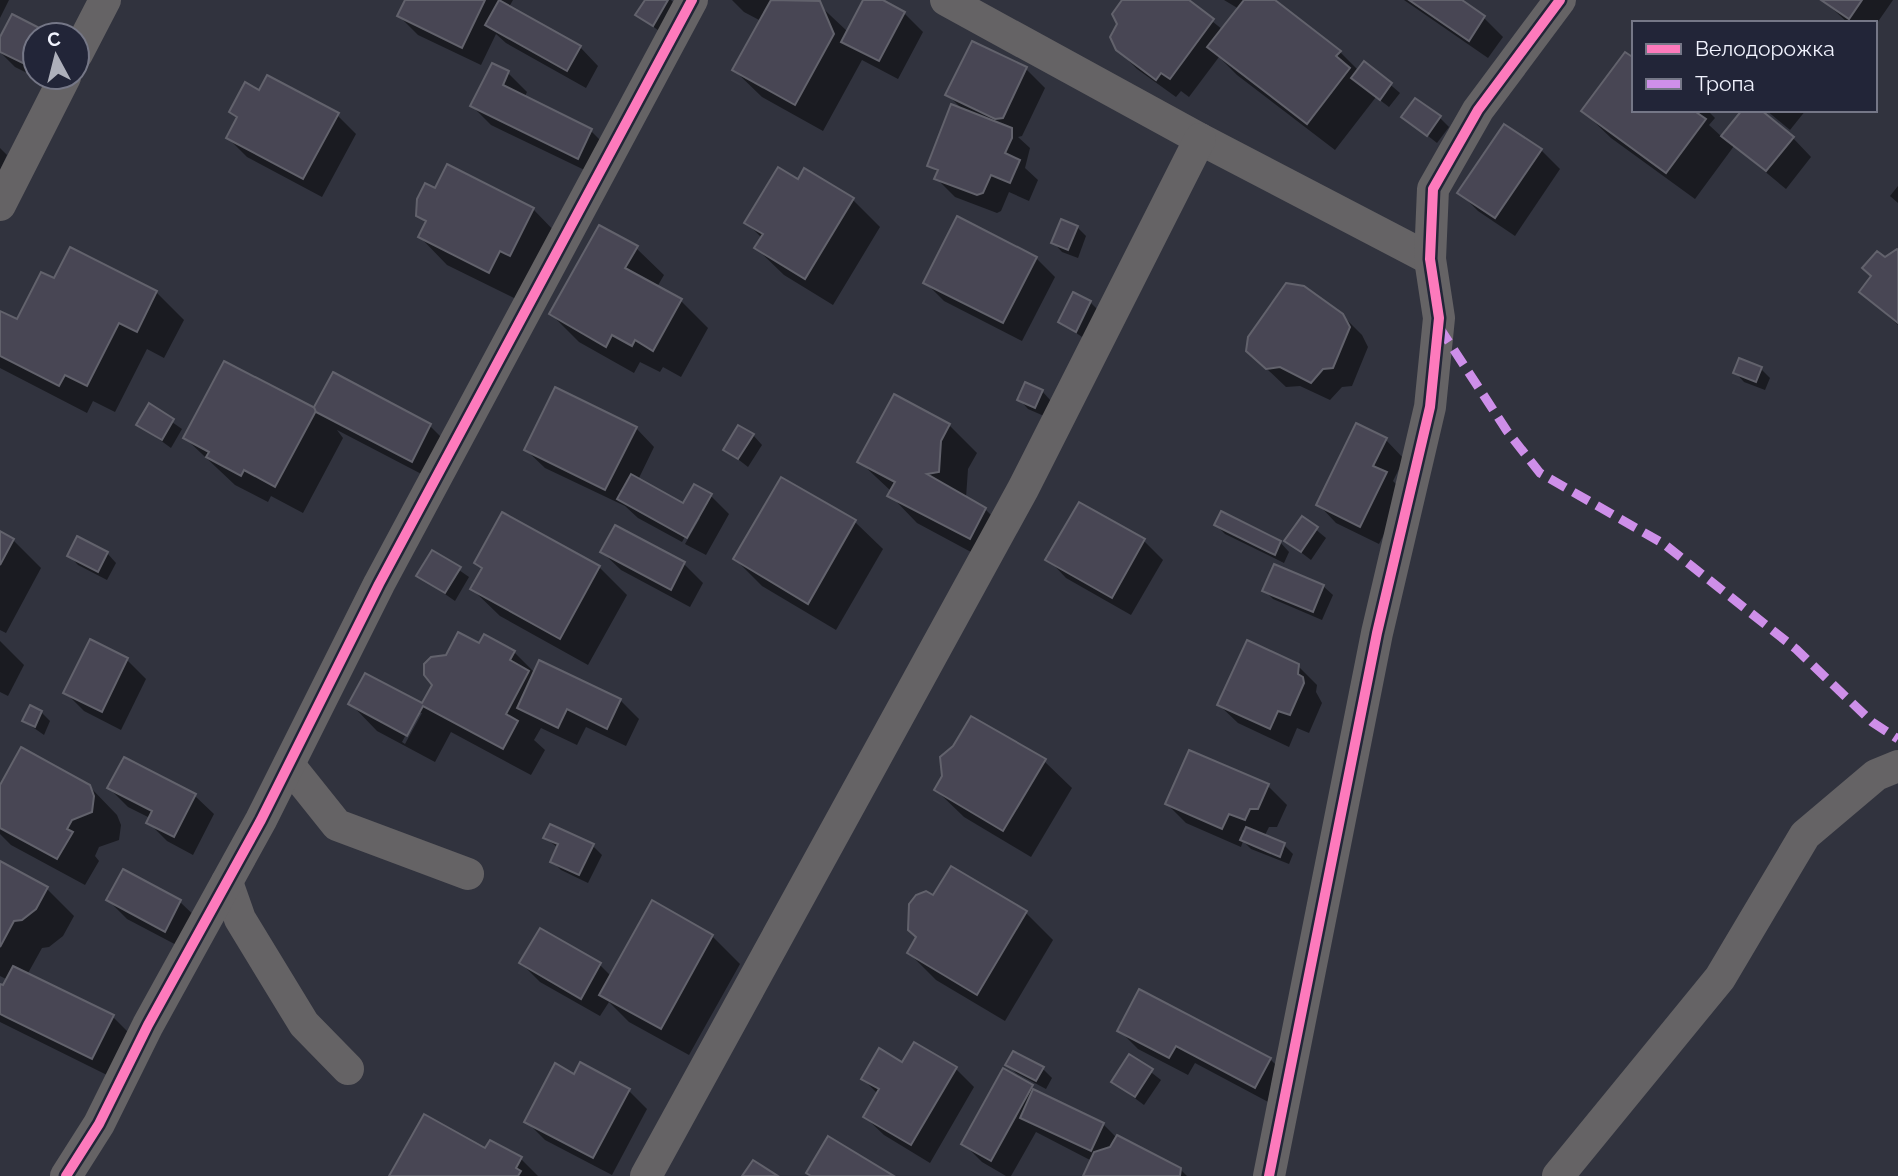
<svg xmlns="http://www.w3.org/2000/svg" width="1898" height="1176" font-family="Raleway,sans-serif">
<style>
.shadow{fill:#0007;fill-rule:evenodd}
.building{fill:#484654;stroke:#62626c;stroke-width:2}
.lines{fill:none;stroke-linecap:round;stroke-linejoin:round}
.minor{stroke:#656365;stroke-width:32}
.quiet{stroke:#ce8fe9;stroke-width:9;stroke-dasharray:18 9;stroke-linecap:butt}
.cycleway-casing{stroke:#222538;stroke-width:15}
.cycleway{stroke:#fd7abc;stroke-width:10}
</style>
<rect width="100%" height="100%" fill="#31333e"/>
<!-- shadow -->
<g class="shadow">
<polygon points="0,0 9,0 0,18"/>
<polygon points="407,0 513,0 509,7 580,47 598,66 586,88 506,43 496,34 481,65 418,35 399,16"/>
<polygon points="647,0 671,0 678,7 662,33 637,15"/>
<polygon points="732,0 814,0 848,32 865,0 879,0 904,13 923,32 898,79 862,60 823,131 762,97 734,70 761,21 744,12"/>
<polygon points="1124,0 1186,0 1223,30 1239,9 1224,0 1272,0 1340,52 1359,71 1365,63 1400,93 1389,107 1376,97 1335,150 1237,75 1219,57 1189,97 1181,91 1176,97 1137,69 1117,49"/>
<polygon points="1404,0 1459,0 1484,18 1503,37 1488,58"/>
<polygon points="1823,0 1893,0 1875,26 1875,23 1848,23"/>
<polygon points="12,16 50,35 35,35 35,77 15,67 0,52 0,41"/>
<polygon points="972,43 1026,69 1045,88 1022,136 1018,137 1030,148 1025,168 1038,180 1029,201 1009,192 1001,211 997,213 955,197 936,178 938,173 930,165 964,111 947,94"/>
<polygon points="508,73 527,92 524,98 591,131 610,150 597,176 491,125 472,106"/>
<polygon points="35,77 64,77 58,88"/>
<polygon points="260,92 337,115 356,134 322,197 247,157 228,138 238,120 231,112"/>
<polygon points="1707,110 1715,118 1709,125 1722,137 1744,110 1793,138 1811,157 1786,189 1734,146 1695,199 1611,138 1583,111"/>
<polygon points="1766,110 1806,110 1790,130"/>
<polygon points="1404,117 1440,118 1449,127 1437,143"/>
<polygon points="0,148 7,155 0,170"/>
<polygon points="1541,150 1560,169 1515,236 1478,211 1460,193"/>
<polygon points="799,181 853,200 880,227 833,305 784,275 756,248 762,238 747,223"/>
<polygon points="1898,186 1898,203 1890,196"/>
<polygon points="435,190 533,209 560,237 516,299 447,265 420,237 427,224 418,215"/>
<polygon points="1077,227 1086,236 1078,258 1062,252 1053,242"/>
<polygon points="636,248 664,275 657,287 681,301 708,328 681,377 663,367 660,372 640,362 634,373 579,342 551,314"/>
<polygon points="1898,252 1898,325 1861,292 1884,259"/>
<polygon points="1036,258 1055,277 1022,341 944,301 925,282"/>
<polygon points="55,280 156,292 184,320 164,358 147,349 115,412 93,401 87,413 0,368 0,313 18,322"/>
<polygon points="1090,302 1099,311 1085,339 1060,322"/>
<polygon points="1342,315 1362,335 1368,347 1352,386 1342,387 1330,400 1300,386 1286,387 1248,351"/>
<polygon points="1761,369 1770,378 1765,390 1744,382 1735,372"/>
<polygon points="334,374 430,426 449,445 431,479 337,430 343,438 303,513 271,496 268,502 235,485 185,438 314,410"/>
<polygon points="1042,391 1051,401 1044,416 1028,409 1019,399"/>
<polygon points="149,406 182,429 171,448 138,424"/>
<polygon points="949,425 977,453 968,469 966,498 985,509 1013,537 997,566 917,523 890,495 892,492 860,462"/>
<polygon points="636,428 654,447 638,480 684,505 710,495 729,514 706,555 685,544 700,518 696,518 682,542 638,518 625,506 545,468 526,450"/>
<polygon points="753,435 762,445 748,467 725,449"/>
<polygon points="1386,440 1404,459 1393,481 1405,493 1379,544 1336,523 1318,504"/>
<polygon points="782,479 855,522 883,549 836,630 762,586 735,559"/>
<polygon points="1080,504 1144,541 1163,560 1131,615 1066,578 1048,559"/>
<polygon points="1302,518 1326,538 1311,560 1286,541"/>
<polygon points="1216,525 1280,542 1289,552 1284,563 1225,534"/>
<polygon points="616,527 684,564 703,583 690,607 621,570 602,552"/>
<polygon points="0,533 13,540 41,568 6,633 0,630"/>
<polygon points="433,552 469,577 455,601 419,576"/>
<polygon points="107,553 116,563 107,580 78,565 69,555"/>
<polygon points="476,563 599,567 627,595 588,665 500,616 472,589 483,569"/>
<polygon points="1275,566 1323,586 1333,595 1322,620 1273,599 1264,590"/>
<polygon points="0,641 24,665 8,696 0,692"/>
<path d="M480 645 514 652 535 673 620 700 639 719 626 746 586 727 577 745 541 728 534 740 545 750 531 775 451 732 435 762 377 731 350 703 423 705 447 656ZM418 713H422L405 744 402 742Z"/>
<polygon points="127,660 146,679 121,730 84,711 65,692"/>
<polygon points="1298,666 1317,685 1316,692 1322,703 1309,733 1297,728 1289,747 1238,723 1219,705"/>
<polygon points="41,712 50,721 44,735 24,721"/>
<polygon points="1044,761 1072,788 1031,857 964,817 936,790"/>
<polygon points="89,786 117,815 121,825 119,840 99,847 95,856 99,861 85,885 11,845 0,834 0,788"/>
<polygon points="1268,786 1287,805 1277,827 1269,827 1264,837 1284,845 1293,854 1289,864 1251,849 1243,841 1241,847 1186,823 1167,804"/>
<polygon points="109,788 195,796 214,814 193,855 167,841 148,822 150,818 128,807"/>
<polygon points="545,837 593,846 602,855 588,883 561,870 552,861 558,848"/>
<polygon points="0,863 47,889 74,916 63,936 49,947 42,948 27,975 113,1017 132,1036 111,1077 0,1022 0,986 4,987 8,980 0,976"/>
<polygon points="123,871 180,902 199,920 184,949 127,919 108,900"/>
<polygon points="934,898 1026,913 1053,940 1005,1021 936,980 909,953"/>
<polygon points="540,930 600,965 611,976 712,936 740,964 689,1055 629,1022 609,1002 600,1016 540,982 521,963"/>
<polygon points="1119,1030 1270,1059 1289,1078 1274,1105 1195,1063 1188,1075 1138,1049"/>
<polygon points="1130,1056 1161,1080 1144,1105 1113,1082"/>
<polygon points="902,1064 955,1068 974,1087 930,1163 884,1135 865,1117 878,1094 863,1079"/>
<polygon points="1007,1064 1043,1069 1052,1078 1046,1089 1016,1073"/>
<polygon points="1004,1071 1040,1094 1103,1124 1117,1138 1180,1169 1187,1176 1085,1176 1090,1160 1036,1132 1011,1176 1006,1176 982,1162 963,1143"/>
<polygon points="575,1076 629,1091 647,1109 612,1175 545,1140 526,1121"/>
<polygon points="486,1151 521,1159 538,1176 391,1176"/>
</g>
<!-- building -->
<g class="building">
<polygon points="405,0 485,0 462,48 397,16"/>
<polygon points="499,0 581,46 567,71 485,25"/>
<polygon points="645,0 668,0 653,26 635,15"/>
<polygon points="771,0 820,1 834,34 795,105 732,70"/>
<polygon points="863,0 883,0 905,12 879,61 841,42"/>
<polygon points="1122,0 1189,0 1214,19 1170,79 1161,73 1156,80 1116,50 1110,37 1117,24 1112,14"/>
<polygon points="1244,0 1275,0 1341,51 1336,56 1350,68 1307,124 1207,47"/>
<polygon points="1409,0 1462,0 1485,16 1469,41"/>
<polygon points="1821,0 1862,0 1849,19"/>
<polygon points="12,14 53,35 35,35 35,69 0,52 0,37"/>
<polygon points="972,41 1027,67 1003,118 995,119 945,95"/>
<polygon points="1625,52 1634,58 1634,110 1693,110 1706,119 1666,173 1581,111"/>
<polygon points="1364,61 1392,83 1380,100 1351,78"/>
<polygon points="492,63 509,71 503,85 592,129 578,159 470,106"/>
<polygon points="267,75 339,113 303,179 226,138 237,117 229,112 245,82 259,90"/>
<polygon points="1415,98 1441,116 1427,136 1401,117"/>
<polygon points="951,104 1012,128 1012,138 1005,153 1020,160 1010,183 991,175 983,193 977,195 934,179 938,170 927,166"/>
<polygon points="1742,110 1761,110 1794,137 1766,171 1721,136"/>
<polygon points="1504,124 1542,149 1495,218 1457,193"/>
<polygon points="447,164 534,208 510,256 500,251 489,273 418,237 426,221 416,216 417,199 425,183 435,188"/>
<polygon points="778,167 798,179 804,168 854,198 805,279 754,248 763,234 744,223"/>
<polygon points="957,216 1037,257 1003,323 923,283"/>
<polygon points="1061,219 1078,226 1068,250 1051,243"/>
<polygon points="599,225 638,246 625,268 682,299 653,351 635,340 632,346 612,335 606,347 549,314"/>
<polygon points="70,247 157,291 137,332 119,323 87,386 65,375 59,386 0,356 0,311 17,319 41,272 54,278"/>
<polygon points="1897,249 1898,250 1898,323 1859,292 1871,276 1862,268 1877,251 1885,257"/>
<polygon points="1286,283 1304,286 1343,314 1350,327 1333,368 1323,369 1311,383 1280,367 1266,369 1246,351 1248,337"/>
<polygon points="1073,292 1091,301 1076,332 1058,322"/>
<polygon points="1739,358 1762,367 1756,382 1733,373"/>
<polygon points="224,361 317,409 275,487 244,470 241,476 206,457 209,452 183,438"/>
<polygon points="333,372 431,424 412,462 316,412 314,407"/>
<polygon points="1025,382 1043,390 1035,408 1017,400"/>
<polygon points="555,387 637,427 605,490 524,450"/>
<polygon points="894,394 950,424 941,441 939,472 927,474 986,508 970,539 887,496 895,482 857,462"/>
<polygon points="149,403 174,419 162,440 136,425"/>
<polygon points="1356,423 1387,438 1373,466 1387,472 1360,527 1316,505"/>
<polygon points="738,425 754,434 738,459 723,450"/>
<polygon points="631,474 683,503 694,484 712,494 687,538 617,499"/>
<polygon points="781,477 856,520 808,604 733,559"/>
<polygon points="1079,502 1145,539 1112,598 1045,560"/>
<polygon points="1221,511 1281,541 1275,555 1214,525"/>
<polygon points="502,512 600,566 560,639 470,589 482,568 474,563"/>
<polygon points="1302,516 1318,527 1301,552 1284,541"/>
<polygon points="615,525 685,562 671,590 600,552"/>
<polygon points="0,531 14,539 0,565"/>
<polygon points="77,536 108,552 98,572 67,556"/>
<polygon points="432,550 461,567 445,593 416,576"/>
<polygon points="1274,564 1324,585 1313,612 1262,591"/>
<polygon points="458,632 479,643 484,634 515,651 510,660 529,671 506,714 518,721 503,749 423,706 407,736 348,704 365,673 422,703 432,685 424,675 424,664 431,657 446,655"/>
<polygon points="90,639 128,658 102,712 63,693"/>
<polygon points="1247,640 1299,664 1298,674 1303,677 1304,683 1290,715 1278,711 1270,729 1217,705"/>
<polygon points="539,660 621,699 607,729 567,709 558,728 517,708"/>
<polygon points="30,705 42,711 35,727 22,721"/>
<polygon points="971,716 1046,759 1003,831 934,790 942,776 940,757 953,746"/>
<polygon points="21,747 90,785 94,796 92,812 72,820 67,829 73,832 57,859 0,828 0,785"/>
<polygon points="1189,750 1269,784 1258,809 1250,809 1245,820 1229,814 1222,829 1165,804"/>
<polygon points="124,757 196,794 174,837 146,823 152,811 107,788"/>
<polygon points="550,824 594,844 579,875 550,862 558,844 543,838"/>
<polygon points="1246,827 1285,843 1280,857 1240,840"/>
<polygon points="0,861 48,887 36,909 22,920 14,921 0,947"/>
<polygon points="951,866 1027,911 977,995 907,953 916,937 908,930 909,904 916,895 926,891 933,895"/>
<polygon points="123,869 181,900 165,932 106,900"/>
<polygon points="652,900 713,935 661,1029 599,995"/>
<polygon points="540,928 601,963 581,999 519,963"/>
<polygon points="13,966 114,1015 92,1059 0,1014 0,984 3,985"/>
<polygon points="1139,989 1271,1058 1255,1088 1176,1046 1169,1058 1117,1031"/>
<polygon points="914,1042 957,1067 911,1145 863,1117 879,1089 861,1079 879,1048 902,1062"/>
<polygon points="1013,1051 1044,1067 1036,1081 1005,1065"/>
<polygon points="1129,1054 1153,1069 1135,1097 1111,1082"/>
<polygon points="580,1062 630,1089 593,1158 524,1122 555,1063 574,1074"/>
<polygon points="1003,1068 1033,1085 991,1161 961,1144"/>
<polygon points="1033,1089 1104,1123 1091,1151 1020,1118"/>
<polygon points="424,1114 485,1148 490,1140 522,1157 516,1168 521,1171 518,1176 389,1176"/>
<polygon points="1117,1135 1181,1168 1180,1176 1083,1176 1094,1152 1110,1147"/>
<polygon points="828,1136 894,1176 811,1176 806,1173"/>
<polygon points="753,1160 778,1176 742,1176"/>
</g>
<g class="lines">
<!-- minor -->
<g class="minor">
<polyline points="946,0 1200,139 1430,259"/>
<polyline points="77,54 105,0"/>
<polyline points="0,205 65,77"/>
<polyline points="289,765 337,825 468,874"/>
<polyline points="227,882 240,919 304,1024 348,1069"/>
<polyline points="66,1176 99,1124 148,1025 261,820 379,584 692,0"/>
<polyline points="646,1176 1023,489 1200,139"/>
<polyline points="1269,1176 1377,633 1430,407 1439,318 1430,259 1433,189 1478,110 1560,0"/>
<polyline points="1558,1176 1720,978 1805,835 1876,775 1898,766"/>
</g>
<!-- quiet -->
<polyline class="quiet" points="1439,327 1507,431 1540,473 1664,544 1796,649 1872,722 1898,739"/>
<!-- cycleway casing -->
<g class="cycleway-casing">
<g id="cycleway">
<polyline points="66,1176 99,1124 148,1025 261,820 379,584 692,0"/>
<polyline points="1269,1176 1377,633 1430,407 1439,318 1430,259 1433,189 1478,110 1560,0"/>
</g>
</g>
<!-- cycleway -->
<use href="#cycleway" class="cycleway"/>
</g>
<!-- legend -->
<rect x="1632" y="21" width="245" height="91" fill="#222538" stroke="#757787" stroke-width="2"/>
<rect x="1646" y="44" width="35" height="10" fill="#fd7abc" stroke="#757787" stroke-width="2"/>
<text x="1695" y="56" font-size="21" fill="#f1f3fe">Велодорожка</text>
<rect x="1646" y="79" width="35" height="10" fill="#ce8fe9" stroke="#757787" stroke-width="2"/>
<text x="1695" y="91" font-size="21" fill="#f1f3fe">Тропа</text>
<!-- north arrow -->
<g transform="translate(56 56) rotate(353)"><circle r="33" fill="#222538" stroke="#757787" stroke-width="2"/>
<path d="M0-5L12 26L0 18L-12 26Z" fill="#aeb0bb"/>
<text y="-10" font-size="19" font-weight="bold" text-anchor="middle" fill="#f1f3fe">С</text>
</g>
</svg>
